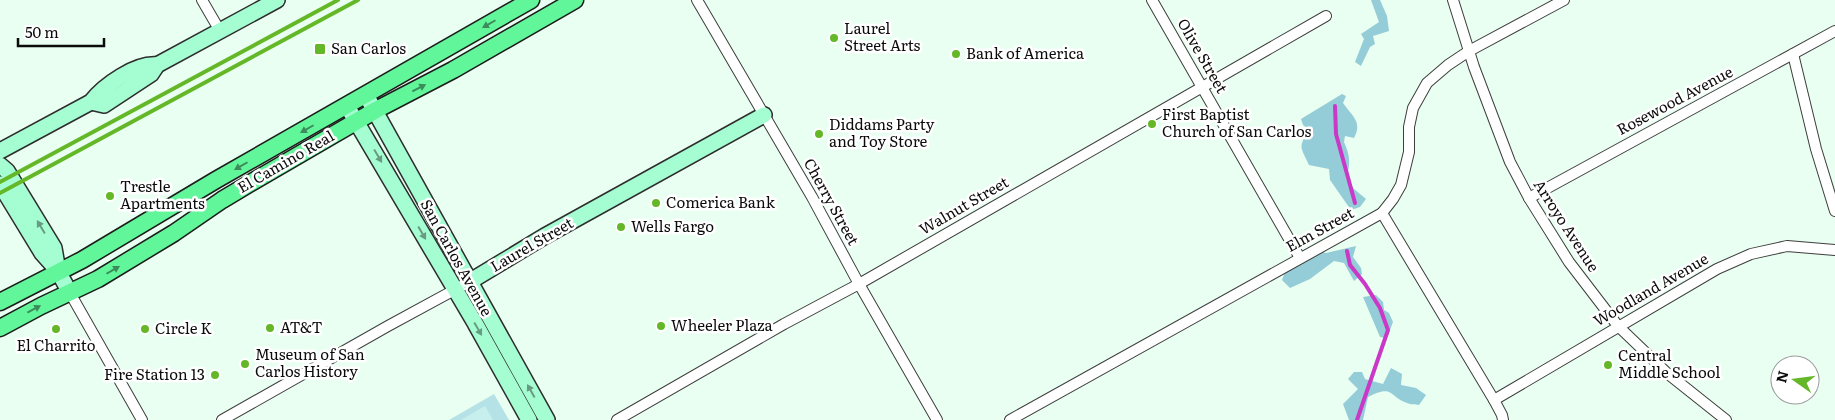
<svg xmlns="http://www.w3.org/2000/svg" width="1835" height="420" font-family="Literata,serif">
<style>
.green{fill:#b5e2e7}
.forest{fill:#94ccd8}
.pitch{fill:#c6efed}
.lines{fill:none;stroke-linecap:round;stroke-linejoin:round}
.stream{stroke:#ca38c7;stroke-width:4}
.street-casing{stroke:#3e3e3e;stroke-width:12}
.secondary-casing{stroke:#2d2d2d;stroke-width:18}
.primary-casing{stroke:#1c1c1c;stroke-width:19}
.street{stroke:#fff;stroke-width:10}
.secondary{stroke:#a5fdd2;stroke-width:15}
.primary{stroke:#62f69a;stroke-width:16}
.rail{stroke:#64b727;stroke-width:4}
.oneway{fill:#3b8c5a}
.oneway2{fill:#679c82}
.poi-dot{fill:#64b727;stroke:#fff;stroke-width:2}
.labels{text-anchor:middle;stroke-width:5;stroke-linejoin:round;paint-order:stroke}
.poi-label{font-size:15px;fill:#0b0b0b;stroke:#fff;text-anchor:start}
.street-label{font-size:15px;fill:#0b0b0b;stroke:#fff}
</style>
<rect width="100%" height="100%" fill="#e9fff2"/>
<!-- green -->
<polygon class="green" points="494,394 509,420 449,420"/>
<!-- forest -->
<g class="forest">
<polygon points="1371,0 1380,0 1387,16 1389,31 1373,36 1375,44 1370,47 1361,66 1355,62 1364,39 1361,34 1379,22"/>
<path d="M1342 94 1346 96 1343 103C1352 116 1363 122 1354 138L1345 136 1344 142C1350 155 1351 164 1346 178L1354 189 1366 199 1360 207 1351 210 1330 180 1329 169 1309 165C1301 147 1297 147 1310 130L1303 125 1301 119Z"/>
<polygon points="1356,246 1353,257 1361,268 1362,274 1354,281 1344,263 1334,261 1310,279 1290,288 1282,280 1285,272 1320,251 1326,253"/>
<polygon points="1376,295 1383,302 1384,310 1389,313 1393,322 1387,338 1380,337 1363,297"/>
<path d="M1391 368 1402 374 1401 385 1416 388 1426 395 1419 405C1416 404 1411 405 1407 403 1388 396 1394 384 1368 397L1363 420H1349L1343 404 1358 389 1348 379 1354 372H1362L1365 379 1383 384Z"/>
</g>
<!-- pitch -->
<polygon class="pitch" points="485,406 493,420 461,420"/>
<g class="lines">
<!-- stream -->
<g class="stream">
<polyline points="1335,106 1336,134 1355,203"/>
<polyline points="1347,251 1350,265 1365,284 1380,308 1388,330 1357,420"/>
</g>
<!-- street casing -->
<g class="street-casing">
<g id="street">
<polyline points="202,0 220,31"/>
<polyline points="697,0 812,197 859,284 937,420"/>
<polyline points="1152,0 1300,258"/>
<polyline points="1453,0 1474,67 1510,162 1529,198 1569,262 1618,326 1667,373 1726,420"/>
<polyline points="1793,54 1816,149 1835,211"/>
<polyline points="1529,198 1835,31"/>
<polyline points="1382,213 1494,400 1502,415 1503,420"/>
<polyline points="70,293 142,420"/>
<polyline points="1494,400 1717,269 1751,254 1787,246 1835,250"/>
<polyline points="222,420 388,326 469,282"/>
<polyline points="617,420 784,324 859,284 1326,16"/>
<polyline points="1010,420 1382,213 1393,199 1401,185 1409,152 1409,127 1413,108 1427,83 1448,65 1469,51 1564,0"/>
</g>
</g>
<!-- secondary casing -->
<g class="secondary-casing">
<g id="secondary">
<polyline points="366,95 547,420"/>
<polyline points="91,102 104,105 151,74 157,65 277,0"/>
<polyline points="347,106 475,323 529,420"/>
<path d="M0 151 91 102C104 85 136 63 157 65"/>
<polyline points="0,165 7,171 54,248 58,271 70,293"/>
<polyline points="0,184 42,253 58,271"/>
<polyline points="469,282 545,236 764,115"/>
</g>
</g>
<!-- primary casing -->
<g class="primary-casing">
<g id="primary">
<polyline points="0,302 82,260 216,180 531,0"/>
<polyline points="0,328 41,306 98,279 174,233 222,200 259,178 376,110 453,70 575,0"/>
</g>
</g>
<!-- street -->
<use href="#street" class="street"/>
<!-- secondary -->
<use href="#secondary" class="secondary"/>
<!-- primary -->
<use href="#primary" class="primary"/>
<!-- rail -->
<g class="rail">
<polyline points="0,182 338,0"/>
<polyline points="0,193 358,0"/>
</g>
</g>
<!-- one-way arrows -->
<defs><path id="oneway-solid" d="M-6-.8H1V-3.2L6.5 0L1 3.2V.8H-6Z" transform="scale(1.25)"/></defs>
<g class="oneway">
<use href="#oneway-solid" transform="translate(489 24) rotate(150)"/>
<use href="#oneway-solid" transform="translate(419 88) rotate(-27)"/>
<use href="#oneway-solid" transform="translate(307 129) rotate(150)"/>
<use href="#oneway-solid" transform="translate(241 166) rotate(150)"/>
<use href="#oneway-solid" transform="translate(113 270) rotate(-30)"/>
<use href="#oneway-solid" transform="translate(34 309) rotate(-28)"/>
</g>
<g class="oneway2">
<use href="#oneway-solid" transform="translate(378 156) rotate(59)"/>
<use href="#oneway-solid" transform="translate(41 227) rotate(-121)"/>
<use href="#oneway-solid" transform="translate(422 233) rotate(60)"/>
<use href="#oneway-solid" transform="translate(478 329) rotate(60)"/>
<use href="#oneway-solid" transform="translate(531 391) rotate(-119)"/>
</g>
<!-- markers -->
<g class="poi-dot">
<circle cx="834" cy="38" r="5"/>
<rect x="314" y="43" width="12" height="12" rx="2.5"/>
<circle cx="956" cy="54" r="5"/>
<circle cx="1152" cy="124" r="5"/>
<circle cx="819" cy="134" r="5"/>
<circle cx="110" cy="196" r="5"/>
<circle cx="656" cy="203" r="5"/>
<circle cx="621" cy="227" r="5"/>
<circle cx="661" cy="326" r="5"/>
<circle cx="270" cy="328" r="5"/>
<circle cx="56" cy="329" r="5"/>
<circle cx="145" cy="329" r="5"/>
<circle cx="245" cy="364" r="5"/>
<circle cx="1608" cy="365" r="5"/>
<circle cx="215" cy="375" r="5"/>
</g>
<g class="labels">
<!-- poi labels -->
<g class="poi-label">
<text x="844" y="34">Laurel<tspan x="844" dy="17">Street Arts</tspan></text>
<text x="331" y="54">San Carlos</text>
<text x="966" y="59">Bank of America</text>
<text x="1162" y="120">First Baptist<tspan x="1162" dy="17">Church of San Carlos</tspan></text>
<text x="829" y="130">Diddams Party<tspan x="829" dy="17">and Toy Store</tspan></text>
<text x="120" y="192">Trestle<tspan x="120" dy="17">Apartments</tspan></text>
<text x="666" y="208">Comerica Bank</text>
<text x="631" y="232">Wells Fargo</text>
<text x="671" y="331">Wheeler Plaza</text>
<text x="280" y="333">AT&amp;T</text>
<text x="155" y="334">Circle K</text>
<text x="56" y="351" text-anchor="middle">El Charrito</text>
<text x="255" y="360">Museum of San<tspan x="255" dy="17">Carlos History</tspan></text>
<text x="1618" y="361">Central<tspan x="1618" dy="17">Middle School</tspan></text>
<text x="205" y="380" text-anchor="end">Fire Station 13</text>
</g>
<!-- street labels -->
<g class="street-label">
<text transform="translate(1202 56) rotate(60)" y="5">Olive Street</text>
<text transform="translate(1675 101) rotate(-28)" y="5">Rosewood Avenue</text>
<text transform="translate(286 162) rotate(-30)" y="5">El Camino Real</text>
<text transform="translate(831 202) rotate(61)" y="5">Cherry Street</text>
<text transform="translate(964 206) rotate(-30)" y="5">Walnut Street</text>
<text transform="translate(1566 226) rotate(57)" y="5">Arroyo Avenue</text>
<text transform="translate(1320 230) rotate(-29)" y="5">Elm Street</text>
<text transform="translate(532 245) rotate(-30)" y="5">Laurel Street</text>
<text transform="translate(456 258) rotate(61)" y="5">San Carlos Avenue</text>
<text transform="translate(1651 290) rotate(-30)" y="5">Woodland Avenue</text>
</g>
</g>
<!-- north arrow -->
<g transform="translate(1795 380) rotate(284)"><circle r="24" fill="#ffffff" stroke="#9d9d9d"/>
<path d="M0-4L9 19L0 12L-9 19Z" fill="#64b727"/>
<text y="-8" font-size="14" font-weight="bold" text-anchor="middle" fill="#0b0b0b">N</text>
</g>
<!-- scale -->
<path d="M18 38v8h86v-8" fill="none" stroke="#0b0b0b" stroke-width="2.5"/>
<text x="25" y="38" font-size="15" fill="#0b0b0b" stroke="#ffffff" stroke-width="4" paint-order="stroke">50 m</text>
</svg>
